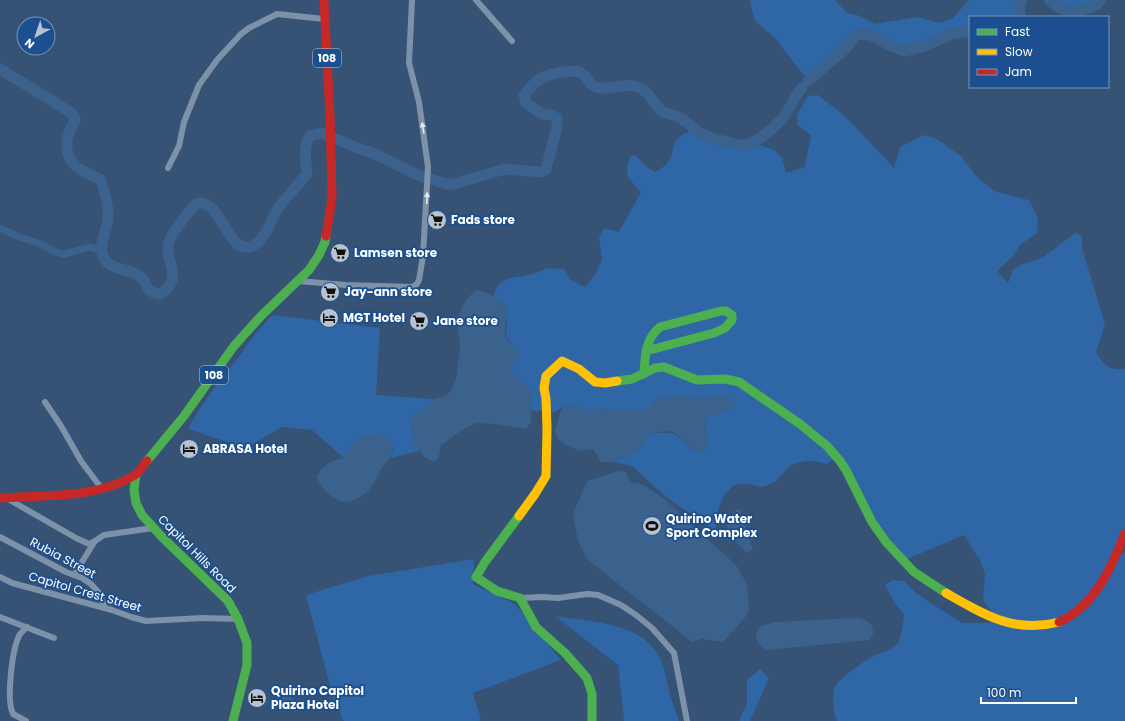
<svg xmlns="http://www.w3.org/2000/svg" width="1125" height="721" font-family="Poppins,sans-serif">
<style>
.green{fill:#2f66a5}
.water{fill:#3b618d}
.lines{fill:none;stroke-linecap:round;stroke-linejoin:round}
.canal{stroke:#3b618d;stroke-width:7}
.river{stroke:#3b618d;stroke-width:11}
.street{stroke:#7d92a8;stroke-width:6}
.fast{stroke:#4caf50;stroke-width:9}
.slow{stroke:#ffc107;stroke-width:9}
.jam{stroke:#c62828;stroke-width:9}
.oneway{fill:#e5e9ee}
.labels{text-anchor:middle;stroke-width:3.5;stroke-linejoin:round;paint-order:stroke}
.shield{fill:#1b4f8f;stroke:#bbcadd;stroke-width:1}
.shield-label{font-size:11px;font-weight:bold;fill:#fff}
.poi-label{font-size:12px;font-weight:bold;fill:#fff;stroke:#1b4f8f;text-anchor:start}
.street-label{font-size:12px;fill:#fff;stroke:#1b4f8f}
</style>
<rect width="100%" height="100%" fill="#365274"/>
<!-- green -->
<g class="green">
<path d="M751 0H835L847 13 857 15 875 24 917 17 940 23 952 19 969 0H1022L1020 4V17H970V31C963 31 955 32 949 35 936 40 919 52 905 51 894 51 885 41 875 36 870 34 865 34 860 34L845 49 808 81 775 38 755 21 750 2Z"/>
<polygon points="1049,0 1101,0 1095,6 1072,13 1057,6"/>
<path d="M818 95 846 117 894 168 900 147 924 135 935 138 961 156 976 176 994 191 1029 200 1038 218 1037 233 1020 245 1013 256 997 271 1008 283 1013 270 1020 265 1042 258 1075 233 1082 236V248L1105 324 1096 352C1104 366 1109 370 1125 369V533L1118 555 1125 552V721H837C833 713 832 696 835 687 838 679 865 661 873 656 881 652 892 650 898 643 901 638 903 622 904 615L894 602 885 585 893 580 904 581 915 592 931 603 962 623H987L998 620 983 600 985 575 981 562 964 535 903 561 877 530 837 457 826 464 814 461H805L791 465 775 482 763 487C755 486 746 482 738 484 727 487 720 502 718 511 716 518 718 523 715 530L669 499 649 482 632 466 613 462 637 451 649 434C674 430 676 433 693 450L708 441 704 429 706 418 713 415 723 396 693 398 678 395 656 400 648 409 613 411 601 408 590 411 575 406 562 407 554 413 546 408 537 412 531 409C531 405 532 400 531 396 530 387 514 377 509 368L515 362 510 341 506 336 507 314 504 305 494 297C496 275 517 278 533 274 538 273 543 269 548 268 553 268 559 269 564 269L571 280 585 287 594 276 602 260 599 237 604 228 619 232 641 192C629 179 623 175 630 157L635 155 647 167 655 172 666 165 671 157 675 141 682 135 693 130 706 129 727 141 763 146 774 150 782 158 786 173 805 167 811 135 797 125V115L808 96Z"/>
<polygon points="272,315 380,328 376,395 433,399 423,410 410,420 413,435 413,442 419,445 419,451 391,458 393,448 375,436 371,437 364,436 348,452 344,458 312,430 282,427 246,448 188,429 199,410 216,385 242,353 251,339"/>
<polygon points="474,559 473,584 515,604 561,660 473,693 481,719 479,721 344,721 334,701 306,595 368,576"/>
<path d="M555 616C592 622 649 622 663 665 666 673 667 683 669 692 672 701 675 711 679 721H624L618 665Z"/>
<polygon points="760,669 769,678 750,721 739,721 747,704 747,680"/>
</g>
<!-- water -->
<g class="water">
<path d="M477 290C489 293 506 300 507 315 507 322 503 330 506 337 510 345 519 348 519 358L509 368 530 391 532 397 531 423 525 429 496 424 476 423 464 429 441 445 439 456 435 462C426 460 420 454 419 445L413 442V435L410 420 422 410 433 399C454 398 457 380 458 363 459 357 460 351 460 345 459 339 458 333 458 327 457 312 465 298 477 290Z"/>
<path d="M678 395 693 398 723 396 733 399 735 406 706 418 704 429 708 441 706 451C690 455 685 436 671 432 665 430 656 433 649 434L637 451 613 462H601L593 449 580 451 564 444 557 438 555 430 562 407 575 406 590 411 601 408 613 411 648 409 656 400Z"/>
<path d="M382 432C387 436 391 441 392 447 394 457 386 462 382 468 376 477 373 487 365 494 363 496 359 497 357 499 339 509 325 492 316 477 322 466 331 460 344 458 349 451 353 436 363 436 374 436 372 438 382 432Z"/>
<polygon points="618,471 626,472 630,482 642,484 663,498 736,565 747,584 749,611 744,619 723,642 702,639 692,642 587,559 578,541 573,514 587,481"/>
<path d="M739 508 753 550 746 553C743 548 738 545 733 540 723 529 727 515 739 508Z"/>
<path d="M857 618C867 619 874 624 873 634L869 640 767 650C756 645 754 637 759 627L774 622Z"/>
<polygon points="278,693 300,701 296,712 274,704"/>
</g>
<g class="lines">
<!-- canal -->
<polyline class="canal" points="0,228 17,236 41,244 55,252 64,254 91,247 101,251"/>
<!-- river -->
<g class="river">
<polyline points="1049,0 1058,7 1072,13 1095,6 1101,0"/>
<polyline points="1020,17 1020,4 1022,0"/>
<path d="M0 69 72 113 75 120C65 137 61 157 81 170 87 173 94 176 101 180 104 191 109 204 108 216 108 232 94 249 107 262 116 271 129 269 138 275 150 283 142 291 160 294 187 277 161 261 170 239 174 230 189 211 196 204 222 195 227 260 254 245 267 238 271 218 279 207 288 195 298 185 307 174 306 161 303 147 310 136L322 133 360 149 373 153 418 175 446 184H453L505 169 541 172 546 169 557 127V118L550 115 542 114 526 103 524 95C530 88 536 80 544 77 552 73 572 70 580 72 587 75 588 84 595 87 607 92 625 81 640 88 652 93 654 108 665 113 671 115 677 115 682 119 690 124 696 131 704 136 710 139 718 140 724 141 730 142 739 146 745 145 758 143 773 128 782 119 790 109 794 97 802 88"/>
<polyline points="808,81 845,49 856,36 860,34 869,35 876,37 887,44 905,51 925,46 951,34 970,31"/>
</g>
<!-- street -->
<g class="street">
<polyline points="476,0 512,41"/>
<polyline points="168,168 179,146 184,122 199,85 217,60 241,34 249,28 277,14 324,19"/>
<polyline points="298,281 346,285 412,287 417,284 419,280 423,256 428,167 419,102 409,63 412,0"/>
<polyline points="45,402 61,426 81,461 102,489"/>
<polyline points="8,499 76,538 89,544 95,541 104,535 153,528"/>
<polyline points="0,537 66,572 82,578 91,584 99,593 105,608"/>
<polyline points="74,575 95,541"/>
<polyline points="0,577 12,583 112,610 131,617 146,621 203,618 238,619"/>
<polyline points="520,598 542,597 558,598 587,594 598,595 621,605 636,615 652,628 674,653 687,721"/>
<polyline points="0,617 54,638"/>
<path d="M26 721 13 714C6 700 12 648 20 634 22 632 25 629 27 627"/>
</g>
<!-- fast -->
<g class="fast">
<path d="M644 374C645 356 645 339 660 327L721 311H726L732 315V320L725 328 714 333 646 351"/>
<polyline points="617,381 632,379 655,368 664,367 697,380 725,379 739,382 800,424 827,446 840,461 846,470 872,522 886,542 914,572 946,593"/>
<polyline points="147,461 184,416 234,346 261,316 309,270 319,255 325,242 326,236"/>
<polyline points="136,474 134,490 136,503 142,515 162,537 228,601 238,619 247,643 247,665 233,721"/>
<polyline points="519,516 485,562 476,577 497,591 520,598 536,627 565,653 587,678 592,694 592,721"/>
</g>
<!-- slow -->
<g class="slow">
<polyline points="519,516 535,494 546,476 547,429 546,399 544,388 546,376 562,361 579,369 595,382 605,383 617,381"/>
<path d="M946 593C983 614 1014 634 1059 622"/>
</g>
<!-- jam -->
<g class="jam">
<polyline points="324,0 330,116 332,198 326,236"/>
<path d="M0 498C44 495 96 499 135 475 139 472 143 465 147 461"/>
<path d="M1059 622C1095 606 1112 567 1125 533"/>
</g>
</g>
<!-- one-way arrows -->
<defs><path id="oneway-solid" d="M-6-.8H1V-3.2L6.5 0L1 3.2V.8H-6Z"/></defs>
<g class="oneway">
<use href="#oneway-solid" transform="translate(423 128) rotate(-99)"/>
<use href="#oneway-solid" transform="translate(427 198) rotate(-87)"/>
</g>
<!-- icons -->
<defs>
<g id="supermarket-disc" transform="scale(1)"><circle r="9.5" fill="#b9c2ce" stroke="#1b4f8f"/><path d="M-6-5.5h2.5l.6 2H6L4.5 2H-2.5L-4.4-4H-6ZM-1.5 3.2a1.3 1.3 0 1 0 .1 0ZM3 3.2a1.3 1.3 0 1 0 .1 0Z" fill="#111"/></g>
<g id="hotel-disc" transform="scale(1)"><circle r="9.5" fill="#b9c2ce" stroke="#1b4f8f"/><path d="M-6-4.5h1.5V1H6V5H4.5V3h-9V5H-6ZM-4 0a1.8 1.8 0 1 1 3.6 0ZM.5 0V-2.5h3Q6-2.5 6 0Z" fill="#111"/></g>
<g id="stadium-disc" transform="scale(1)"><circle r="9.5" fill="#b9c2ce" stroke="#1b4f8f"/><path d="M0-5a6.5 5 0 1 0 0 10a6.5 5 0 1 0 0-10ZM-3.5-1.8h7v3.6h-7Z" fill="#111"/></g>
</defs>
<g fill-rule="evenodd">
<use href="#supermarket-disc" x="437" y="220"/>
<use href="#supermarket-disc" x="340" y="253"/>
<use href="#supermarket-disc" x="330" y="292"/>
<use href="#hotel-disc" x="329" y="318"/>
<use href="#supermarket-disc" x="419" y="321"/>
<use href="#hotel-disc" x="189" y="449"/>
<use href="#stadium-disc" x="652" y="526"/>
<use href="#hotel-disc" x="257" y="698"/>
</g>
<g class="labels">
<!-- shield labels -->
<g class="shield">
<rect x="313" y="49" width="28" height="18" rx="3"/>
<rect x="200" y="366" width="28" height="18" rx="3"/>
</g>
<g class="shield-label">
<text x="327" y="62">108</text>
<text x="214" y="379">108</text>
</g>
<!-- poi labels -->
<g class="poi-label">
<text x="451" y="224">Fads store</text>
<text x="354" y="257">Lamsen store</text>
<text x="344" y="296">Jay-ann store</text>
<text x="343" y="322">MGT Hotel</text>
<text x="433" y="325">Jane store</text>
<text x="203" y="453">ABRASA Hotel</text>
<text x="666" y="523">Quirino Water<tspan x="666" dy="14">Sport Complex</tspan></text>
<text x="271" y="695">Quirino Capitol<tspan x="271" dy="14">Plaza Hotel</tspan></text>
</g>
<!-- street labels -->
<g class="street-label">
<text transform="translate(197 554) rotate(45)" y="4">Capitol Hills Road</text>
<text transform="translate(63 558) rotate(28)" y="4">Rubia Street</text>
<text transform="translate(85 592) rotate(16)" y="4">Capitol Crest Street</text>
</g>
</g>
<!-- legend -->
<rect x="969" y="16" width="140" height="72" fill="#1b4f8f" stroke="#7695bc"/>
<rect x="977" y="29" width="20" height="6" fill="#4caf50" stroke="#7695bc"/>
<text x="1005" y="36" font-size="12" fill="#ffffff">Fast</text>
<rect x="977" y="49" width="20" height="6" fill="#ffc107" stroke="#7695bc"/>
<text x="1005" y="56" font-size="12" fill="#ffffff">Slow</text>
<rect x="977" y="69" width="20" height="6" fill="#c62828" stroke="#7695bc"/>
<text x="1005" y="76" font-size="12" fill="#ffffff">Jam</text>
<!-- north arrow -->
<g transform="translate(36 36) rotate(220)"><circle r="19" fill="#1b4f8f" stroke="#7695bc"/>
<path d="M0-3L7 15L0 10L-7 15Z" fill="#b9c2ce"/>
<text y="-6" font-size="11" font-weight="bold" text-anchor="middle" fill="#ffffff">N</text>
</g>
<!-- scale -->
<path d="M981 697v6h95v-6" fill="none" stroke="#ffffff" stroke-width="2"/>
<text x="987" y="697" font-size="12" fill="#ffffff" stroke="#1b4f8f" stroke-width="3" paint-order="stroke">100 m</text>
</svg>
